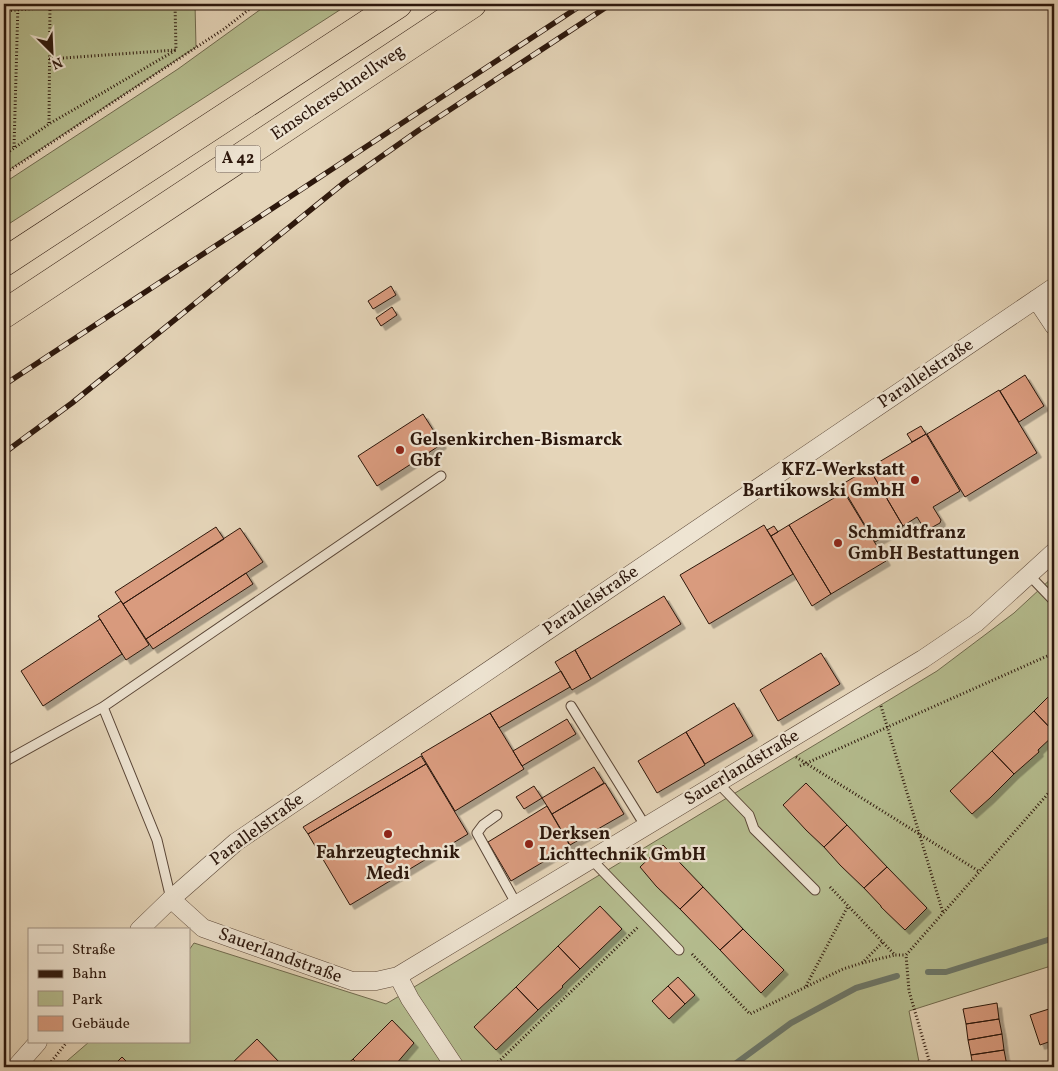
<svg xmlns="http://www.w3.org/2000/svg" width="1058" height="1071" font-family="Vollkorn,serif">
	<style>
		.green { fill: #b5bd8f; stroke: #706a4e }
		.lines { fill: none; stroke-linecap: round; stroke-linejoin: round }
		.stream { stroke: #6c786b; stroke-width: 6 }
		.building { fill: #d99b7e; stroke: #2c170c; filter: url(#shadow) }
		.service-casing { stroke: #5a4637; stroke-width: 11 }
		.minor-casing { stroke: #5a4637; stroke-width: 19 }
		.motorway-casing { stroke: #2c170c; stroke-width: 29 }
		.path { stroke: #2c170c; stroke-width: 3; stroke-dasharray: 1 2.5; stroke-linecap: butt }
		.service { stroke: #eee4d2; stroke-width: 9 }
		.minor { stroke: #eee4d2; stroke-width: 18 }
		.motorway { stroke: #e5d5b9; stroke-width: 28 }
		.rail-casing { stroke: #2c170c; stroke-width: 5.5 }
		.rail { stroke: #eee4d2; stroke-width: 4; stroke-dasharray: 11; stroke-linecap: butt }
		.poi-dot { fill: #8f2418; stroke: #eee4d2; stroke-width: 2 }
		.labels { text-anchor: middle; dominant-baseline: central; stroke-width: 4.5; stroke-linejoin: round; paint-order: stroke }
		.shield { fill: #eee4d2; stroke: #665447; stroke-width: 1 }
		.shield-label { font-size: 16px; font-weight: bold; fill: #2c170c }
		.street-label { font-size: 18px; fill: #2c170c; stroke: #eee4d2 }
		.poi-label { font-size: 18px; font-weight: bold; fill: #2c170c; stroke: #eee4d2; text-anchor: start }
	</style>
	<defs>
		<filter id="shadow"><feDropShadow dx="4.5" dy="4.5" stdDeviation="0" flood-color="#0004"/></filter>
	</defs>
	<rect width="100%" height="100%" fill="#e5d5b9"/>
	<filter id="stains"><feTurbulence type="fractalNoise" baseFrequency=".004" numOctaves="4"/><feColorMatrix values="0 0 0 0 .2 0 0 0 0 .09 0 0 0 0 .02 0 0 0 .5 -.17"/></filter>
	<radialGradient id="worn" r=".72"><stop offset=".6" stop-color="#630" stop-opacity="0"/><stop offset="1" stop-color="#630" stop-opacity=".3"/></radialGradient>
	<!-- green -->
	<path class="green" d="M4 4H195L196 47 4 173Z
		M268 4H349L4 227V183L178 69Z
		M1054 576V965L909 1011 920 1067H60L89 1042H189V950L194 943 386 1004 937 671 1014 613Z"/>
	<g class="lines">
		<!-- stream -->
		<path class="stream" d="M928 972H946L1054 938
			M731 1067 791 1023 856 988 897 976"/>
	</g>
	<!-- building -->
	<path class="building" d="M391 286 396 295 373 309 368 301Z
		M392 307 397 315 381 326 376 318Z
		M1025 375 1044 406 1019 422 1000 391Z
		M999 390 1037 453 965 497 927 434Z
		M423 414 442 444 377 486 358 456Z
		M921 426 926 434 912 442 907 434Z
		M926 434 960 491 933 507 941 520 940 523 927 530H925L917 517 903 526 869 468Z
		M869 468 903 526 875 542 841 485Z
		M844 492 886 561 831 594 789 525Z
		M764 525 793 574 709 624 680 575Z
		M789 525 831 594 812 606 771 536Z
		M774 526 778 532 771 536 767 530Z
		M216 527 224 539 123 604 115 592Z
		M240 528 263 562 146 639 123 604Z
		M246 573 253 584 153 649 146 639Z
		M664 596 681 624 591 679 575 650Z
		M121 601 149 645 126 660 98 616Z
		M100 619 122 654 43 706 21 671Z
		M575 650 591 679 572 690 555 662Z
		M821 653 840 684 778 721 760 690Z
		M561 671 570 687 499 728 490 713Z
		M1054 691V732L1034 711Z
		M734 703 753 736 705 764 686 732Z
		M1034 711 1054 732V735L1038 750 1039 752 1014 774 992 751Z
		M490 713 524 769 455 811 421 754Z
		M567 719 576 734 522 766 513 751Z
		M686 732 705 765 657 793 638 761Z
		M992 751 1014 774 990 798 972 814 950 791Z
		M421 756 426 764 308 834 303 827Z
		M426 764 468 834 350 905 308 834Z
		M594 767 604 783 552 814 542 798Z
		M605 783 624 814 570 845 552 814Z
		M806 783 847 825 824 847 806 830 783 805Z
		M534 786 542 798 524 809 516 797Z
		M547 806 570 846 511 881 488 842Z
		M847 825 887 867 864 888 840 865 824 847Z
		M663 845 703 887 680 909 656 886 640 867Z
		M887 867 927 908 905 930 881 907V906L864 888Z
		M703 887 743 929 720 950 680 909Z
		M600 906 622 929 580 969 558 946Z
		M743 929 784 970 761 993 720 950Z
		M558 946 580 969 562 986 563 987 538 1010 516 987Z
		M678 977 695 995 685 1004 668 986Z
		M668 986 685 1004 669 1019 652 1001Z
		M516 987 538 1010 496 1050 474 1027Z
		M997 1003 999 1019 966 1024 963 1009Z
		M1054 1007V1026L1049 1009Z
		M1049 1009 1054 1026V1040L1040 1045 1030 1015Z
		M999 1019 1002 1034 968 1040 966 1024Z
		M392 1020 414 1043 396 1064 395 1062 390 1067H361L353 1059Z
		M1002 1034 1004 1050 971 1055 968 1040Z
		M257 1039 279 1062 274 1067H228Z
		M1004 1050 1007 1066 973 1067 971 1055Z
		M122 1057 132 1067H112Z
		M353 1059 361 1067H344Z"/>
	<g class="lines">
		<!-- service casing -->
		<g class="service-casing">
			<path id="service" d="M1030 576 1054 601
				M571 706 646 827
				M4 762 103 707
				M718 783 749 815 754 829 815 890
				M497 815 483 825 477 833 517 905
				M591 859 679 950
				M171 899 157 840 103 707 441 476"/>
		</g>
		<!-- minor casing -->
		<g class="minor-casing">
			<path id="minor" d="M1036 299 1054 326
				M171 899 203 928 352 981H376L398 976 923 659 976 623 1054 552
				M139 930 171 899 236 842 1054 287
				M398 976 410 999 455 1067
				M16 1067 38 1042"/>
		</g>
		<!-- motorway casing -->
		<g class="motorway-casing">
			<path id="motorway" d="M4 262 398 4
				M4 314 472 4"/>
		</g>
		<!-- path -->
		<path class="path" d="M4 11 89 4
			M49 59 176 50 175 4
			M49 123 50 4
			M14 147 18 4
			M4 155 49 124 176 50
			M4 174 224 29 256 4
			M881 706 943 913
			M796 757 980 872
			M800 766 1054 653
			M830 887 895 955H906
			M692 954 750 1014 843 969 862 963 883 942
			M862 963 895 955
			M806 986 848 906
			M47 1067 67 1042
			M493 1067 638 927
			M931 1067 909 991 906 955 1054 787"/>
		<!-- service -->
		<use href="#service" class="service"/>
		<!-- minor -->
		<use href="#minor" class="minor"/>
		<!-- motorway -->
		<use href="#motorway" class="motorway"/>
		<!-- rail casing -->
		<g class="rail-casing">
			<path id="rail" d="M4 385 583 4
				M4 453 72 403 345 182 419 130 611 4"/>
		</g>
		<!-- rail -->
		<use href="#rail" class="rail"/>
	</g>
	<!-- markers -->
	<g class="poi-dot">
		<circle cx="400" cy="450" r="5"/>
		<circle cx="915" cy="480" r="5"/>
		<circle cx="838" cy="543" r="5"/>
		<circle cx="388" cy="834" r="5"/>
		<circle cx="529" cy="844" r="5"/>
	</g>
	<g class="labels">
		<!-- shield labels -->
		<rect class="shield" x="215.5" y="145.5" width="45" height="27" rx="4"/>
		<g class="shield-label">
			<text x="238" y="159">A 42</text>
		</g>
		<!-- street labels -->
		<g class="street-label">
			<text transform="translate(338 93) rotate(-34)">Emscherschnellweg</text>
			<text transform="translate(926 374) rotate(-34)">Parallelstraße</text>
			<text transform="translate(591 601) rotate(-34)">Parallelstraße</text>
			<text transform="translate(742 768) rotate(-31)">Sauerlandstraße</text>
			<text transform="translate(257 830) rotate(-36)">Parallelstraße</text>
			<text transform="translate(280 956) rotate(20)">Sauerlandstraße</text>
		</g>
		<!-- poi labels -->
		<g class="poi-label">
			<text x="410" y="440">Gelsenkirchen-Bismarck<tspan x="410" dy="21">Gbf</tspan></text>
			<text x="905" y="470" text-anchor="end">KFZ-Werkstatt<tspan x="905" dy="21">Bartikowski GmbH</tspan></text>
			<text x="848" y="533">Schmidtfranz<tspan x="848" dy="21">GmbH Bestattungen</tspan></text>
			<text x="539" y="834">Derksen<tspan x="539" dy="21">Lichttechnik GmbH</tspan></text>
			<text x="388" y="853" text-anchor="middle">Fahrzeugtechnik<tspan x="388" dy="21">Medi</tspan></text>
		</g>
	</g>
	<!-- margin -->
	<rect width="1058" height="1071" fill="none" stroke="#e5d5b9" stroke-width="20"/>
	<rect x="5" y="5" width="1048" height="1061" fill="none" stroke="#2c170c" stroke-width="2.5"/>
	<rect x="10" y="10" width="1038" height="1051" fill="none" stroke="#2c170c"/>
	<!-- legend -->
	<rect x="28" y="928" width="162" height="115" fill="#eee4d2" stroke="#a09283"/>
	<rect x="38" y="945" width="25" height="8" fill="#eee4d2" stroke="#a09283"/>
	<text x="72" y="954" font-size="15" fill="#2c170c">Straße</text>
	<rect x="38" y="970" width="25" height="8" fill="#2c170c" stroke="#a09283"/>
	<text x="72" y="978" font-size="15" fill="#2c170c">Bahn</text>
	<rect x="38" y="991" width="25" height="15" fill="#b5bd8f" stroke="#a09283"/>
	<text x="72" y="1004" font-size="15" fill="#2c170c">Park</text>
	<rect x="38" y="1016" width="25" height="15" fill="#d99b7e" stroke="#a09283"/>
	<text x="72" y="1028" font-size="15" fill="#2c170c">Gebäude</text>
	<!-- north arrow -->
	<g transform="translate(52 52) rotate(156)" stroke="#eee4d2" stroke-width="4" paint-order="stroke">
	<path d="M0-4L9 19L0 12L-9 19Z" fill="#2c170c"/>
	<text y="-8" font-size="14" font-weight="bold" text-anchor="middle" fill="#2c170c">N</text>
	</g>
	<rect width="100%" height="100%" filter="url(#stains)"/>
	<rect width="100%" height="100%" fill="url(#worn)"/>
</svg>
